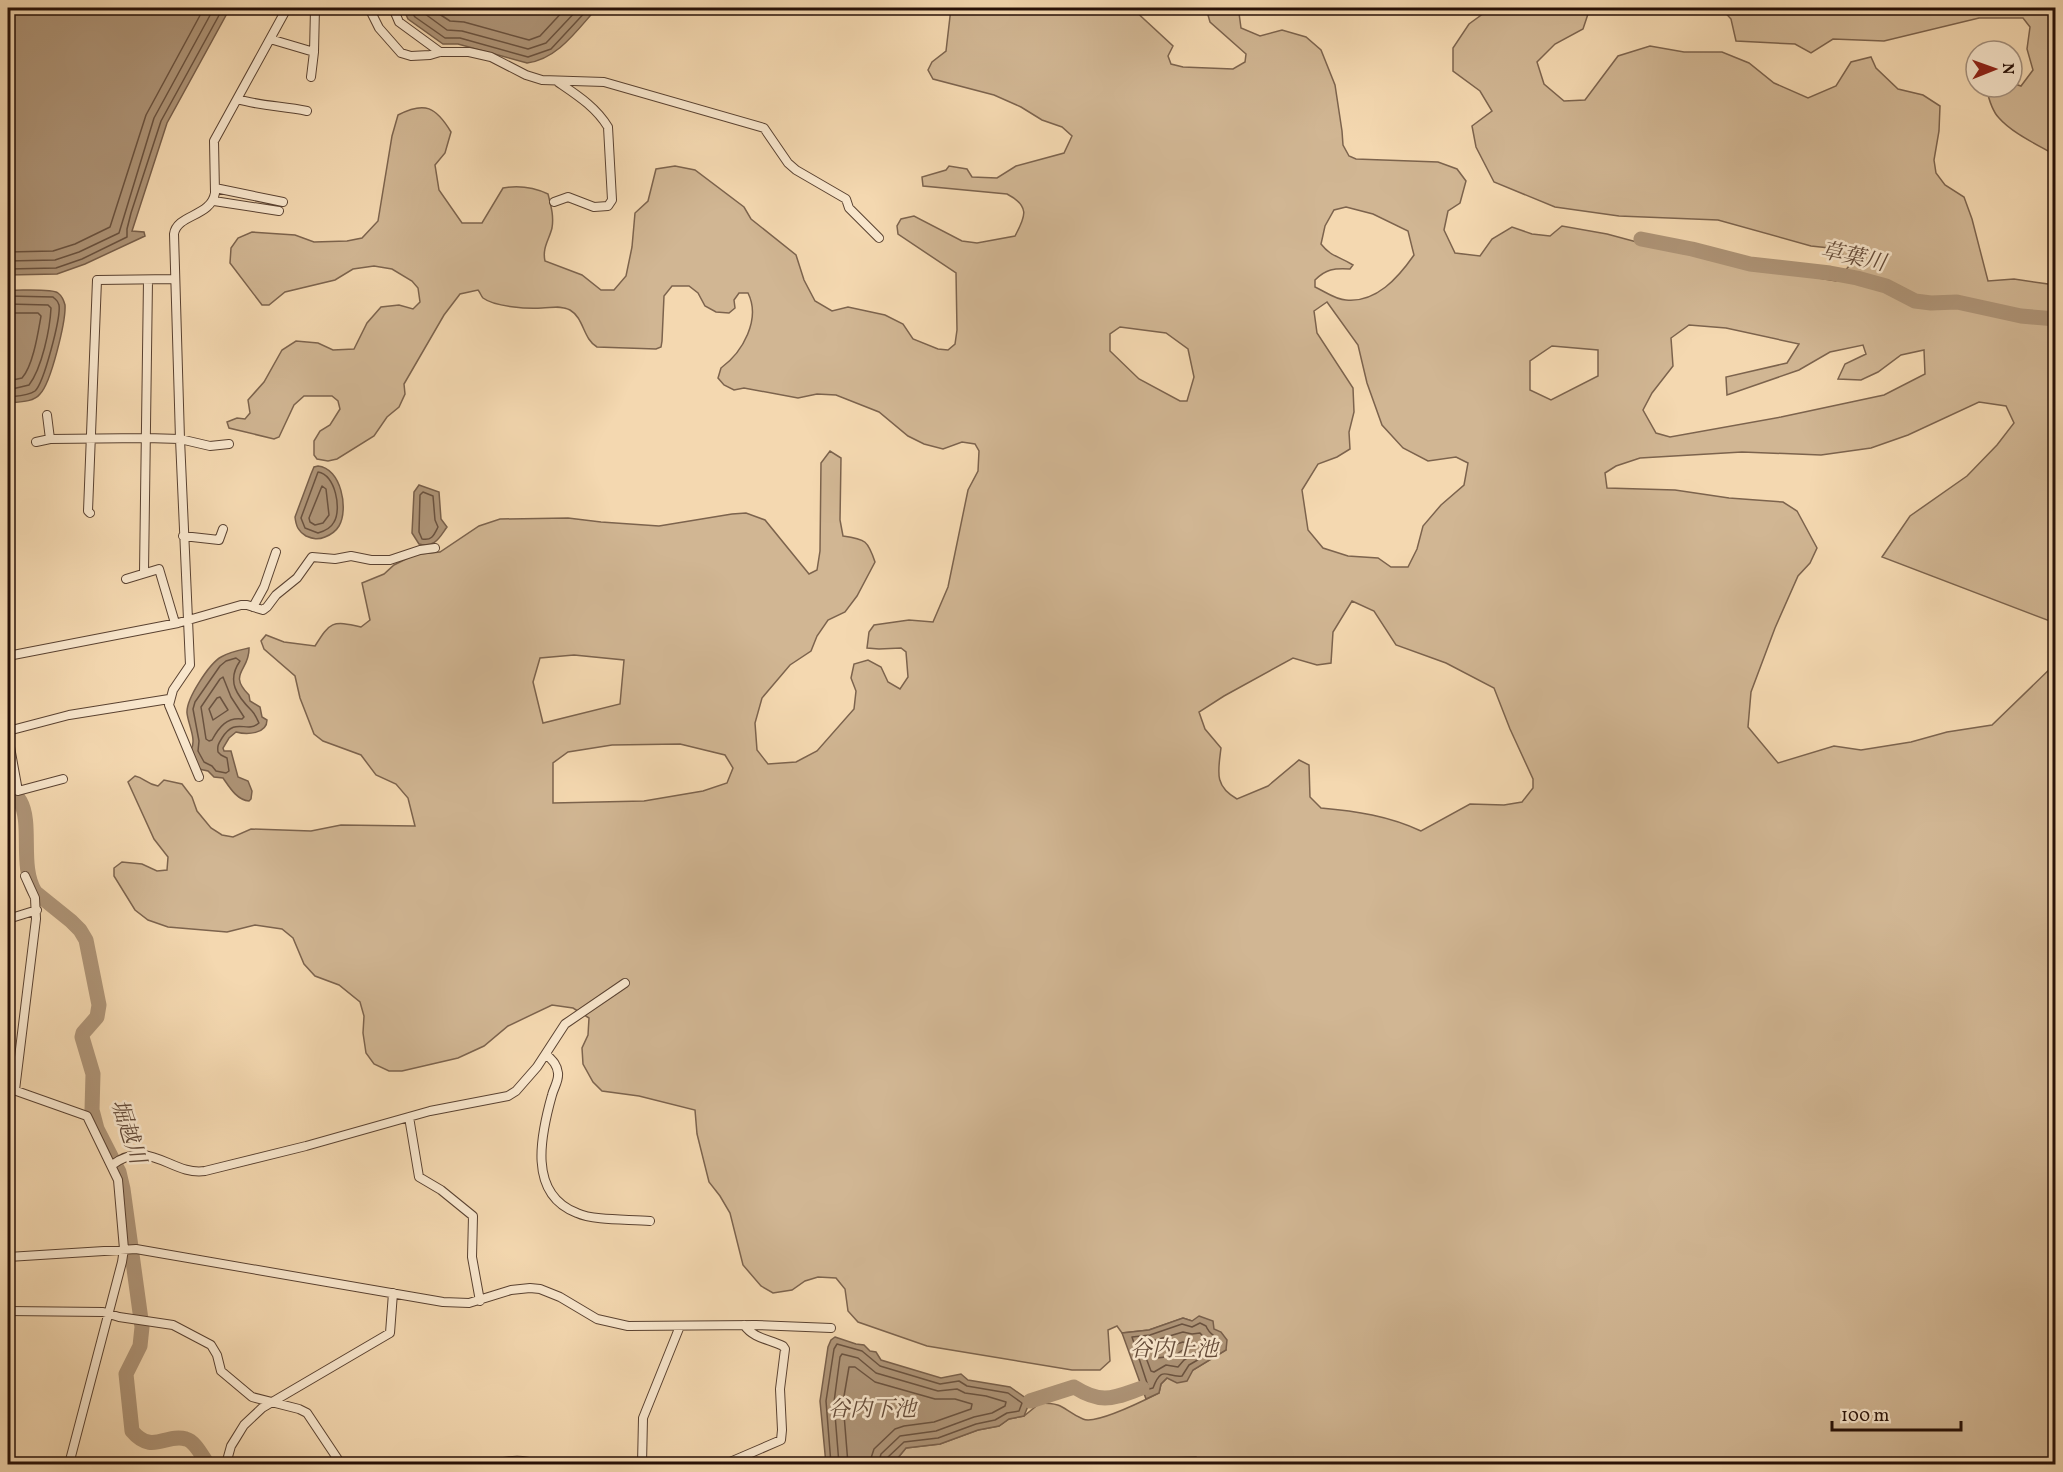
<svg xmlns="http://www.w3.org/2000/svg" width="2063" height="1472" font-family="Vollkorn,'Noto Serif JP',serif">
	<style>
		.green { fill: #d1b693; stroke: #7c634d; stroke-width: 1.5; fill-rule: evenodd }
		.water { fill: #ae9477; stroke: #785f4a; stroke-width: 1.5 }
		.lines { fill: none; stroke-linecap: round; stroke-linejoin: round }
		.shore { stroke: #6a523f; stroke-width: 1.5 }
		.river { stroke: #ae9477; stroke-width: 15 }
		.street-casing { stroke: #5a4231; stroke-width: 10 }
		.street { stroke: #f8e6cc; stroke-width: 8 }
		.labels { text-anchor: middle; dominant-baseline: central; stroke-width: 5; stroke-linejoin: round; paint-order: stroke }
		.water-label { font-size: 22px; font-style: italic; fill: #644b39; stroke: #f8e6cc }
	</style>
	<rect width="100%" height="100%" fill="#f4d8b0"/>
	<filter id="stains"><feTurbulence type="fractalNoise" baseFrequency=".00333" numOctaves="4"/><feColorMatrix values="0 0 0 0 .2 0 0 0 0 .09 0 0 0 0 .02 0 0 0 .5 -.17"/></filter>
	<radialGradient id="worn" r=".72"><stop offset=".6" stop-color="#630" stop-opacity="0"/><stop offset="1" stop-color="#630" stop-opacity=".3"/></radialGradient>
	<!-- green -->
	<path class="green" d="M951 8H1132L1173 46 1168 56 1171 64 1183 67 1233 69 1245 62 1246 54 1210 22 1206 8H1262L1239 13 1241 28 1260 36 1282 30 1306 37 1321 50 1335 85 1342 131 1343 145 1349 156 1356 159 1438 162 1457 169 1466 181 1460 203 1448 211 1444 230 1455 253 1480 256 1492 239 1512 227 1532 234 1550 236 1562 226 1607 234 1659 248 1730 263 1836 281 1850 265 1839 249 1811 246 1718 220 1619 216 1555 207 1494 182 1476 147 1472 126 1492 111 1480 91 1453 71V48L1469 24 1491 8H1590L1583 29 1555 44 1537 62 1544 84 1564 101 1585 100 1618 56 1650 46 1684 52H1722L1749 63 1774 83 1808 98 1836 86 1851 62 1871 57 1876 68 1898 89 1923 95 1940 106 1939 131 1934 160 1936 173 1945 185 1964 197 1972 219 1988 281 2014 279 2055 285V623L1882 557 1910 516 1967 476 1997 445 2014 423 2006 406 1979 402 1908 435 1871 448 1821 455 1742 452 1640 458 1616 466 1605 473 1607 488 1675 490 1729 498 1783 502 1797 511 1817 548 1810 563 1798 576 1775 628 1751 692 1748 727 1778 763 1834 746 1861 750 1911 742 1947 732 1992 725 2055 664V1464H1205L1196 1457 1170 1458 1154 1464H888L897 1459 906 1448 940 1444 978 1430 999 1426 1009 1419 1024 1416 1040 1403C1066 1403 1062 1410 1083 1419 1096 1425 1145 1400 1159 1393L1161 1384 1167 1378 1193 1370 1226 1350 1192 1321 1183 1318 1149 1330 1122 1333 1117 1326 1108 1330 1110 1361 1100 1370H1072L927 1346 858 1322 848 1311 845 1289 836 1278 818 1277 805 1281 792 1290 773 1293 761 1286 743 1265 730 1213 720 1196 709 1182 697 1134 695 1110 639 1096 602 1091 593 1082 583 1064 582 1048 588 1035 589 1018 573 1008 552 1005 508 1026 484 1046 458 1058 402 1071H389L374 1064 366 1053 363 1033 364 1016 360 1002 339 985 315 976 304 964 293 938 282 929 255 925 227 932 168 927 148 920 135 910 114 876V868L122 862 142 864 157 871 167 870 168 857 154 839 128 782 135 776C145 778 146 784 158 786L164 780 182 784 192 797 197 811 211 828 222 835 233 837 251 829 311 831 341 825 415 826 408 798 396 784 376 775 361 755 323 741 314 734 300 698 295 676 264 649 261 641 266 635 284 642 315 646C330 622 332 620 361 627L370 620 362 583 384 574 394 565 410 557 419 554 440 552 479 526 500 519 568 518 601 522 659 526 732 514 746 513 765 520 809 574 817 570 820 551 821 463 830 451 841 458 840 520 843 536C866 539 868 541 875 562L857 596 845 612 828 620 817 636 811 651 790 665 762 698 755 723 757 750 768 764 796 762 817 751 854 709 856 691 851 678 854 664 868 660 881 667 888 682 900 689 908 677 906 652 901 648 879 649 867 648 869 632 874 625 909 620 933 622 948 587 968 490 978 471 979 451 975 444 962 442 943 449 924 444 908 436 879 412 836 395 817 394 798 398 744 388 734 390 724 385 718 378 721 368C743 352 761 319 748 293H739L734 300 735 308 729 313 716 312 705 306 698 293 689 286H672L664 296 662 341 661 347 656 349 597 347C583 339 584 318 570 310 561 305 551 308 542 308 528 309 495 307 483 298 481 296 480 292 478 290L460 294 444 315 404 384 405 394 399 407 387 417 374 436 337 459 328 461 317 459 314 455V441L320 431 330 425 340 409 338 401 332 396H304L294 405 279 437 274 439 229 428 227 422 237 418 245 419 250 413 248 400 264 382 282 350 296 341 318 343 333 350 354 349 367 323 381 307 399 305 413 309 420 302 418 288 412 281 392 269 374 266 353 269 335 280 285 292 269 305H262L230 263 231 248 238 238 252 232 295 235 314 242 347 241 362 238 378 221 392 136 398 115C425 101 436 107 451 132L445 153 435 165 439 190 462 223H482L503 188C520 185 533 187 548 194 551 206 554 216 552 228 549 240 542 248 545 261L582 275 601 290H614L626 276 632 247 635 213 648 201 656 169 675 166 695 170 744 207 751 219 796 255 804 280 815 301 832 311 848 307 885 315 903 324 913 339 938 349 948 350 955 344 957 330 956 273 898 234 897 226 901 219 914 216 962 241 977 243 1015 236C1026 216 1030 206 1007 194L923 186 922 177 946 170 949 166 967 169 972 177 997 178 1016 166 1064 153 1072 136 1062 127 1042 120 1021 107 994 95 933 79 928 70 932 62 946 51ZM1346 207 1373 214 1408 231 1414 255C1398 278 1376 303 1346 300 1336 300 1324 291 1315 287V280C1326 269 1334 268 1350 269L1353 265C1339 256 1331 257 1321 244L1325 226 1334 210ZM1327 302 1358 345 1367 383 1382 425 1403 448 1428 461 1456 457 1468 463 1464 485 1441 505 1423 526 1417 549 1408 567H1391L1378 558 1348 556 1323 548 1308 530 1302 490 1318 464 1337 457 1350 449 1349 432 1354 412 1353 388 1317 333 1314 311ZM1689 325 1726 328 1799 344 1787 363 1726 377 1727 395 1799 370 1830 352 1863 345 1866 354 1845 364 1838 379 1861 380 1878 372 1901 355 1924 350 1925 374 1884 395 1781 417 1670 437 1656 433 1643 410 1652 393 1673 366 1671 338ZM1120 327 1166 333 1188 349 1194 377 1187 401H1180L1139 379 1110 351V334ZM1552 346 1598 350V376L1551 400 1530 390V361ZM1352 601 1374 611 1396 645 1446 663 1494 688 1510 729 1533 779V788L1522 802 1504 805 1470 804 1421 831C1389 816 1356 811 1321 808L1310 797 1309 765 1299 760 1268 786 1237 799C1214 786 1218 772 1221 748L1205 729 1199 712 1224 696 1293 658 1317 665 1331 663 1333 632ZM574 655 624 660 620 704 543 723 533 682 540 658ZM680 744 725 755 733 768 727 783 703 791 644 801 553 803V763L568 752 612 745Z
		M1721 8H2055V155C2038 145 2012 133 1999 118 1992 111 1988 96 1986 87H2012V83L2021 86 2033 70 2027 49 2030 27 2023 18H1979L1884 41 1833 39 1811 53 1795 44 1736 41 1731 19Z"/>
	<!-- water -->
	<path class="water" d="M8 8H230L167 123 132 231 144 232 145 236 85 264 57 274 8 275Z
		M403 8H597C577 30 558 59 527 63L458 44H443L408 19Z
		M8 290C18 291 51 288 58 293 62 296 64 301 65 305 66 321 51 383 40 394 34 402 19 402 9 403H8Z
		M318 466C341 468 349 509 339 526 336 531 330 535 325 537 318 540 313 539 306 536 298 531 296 526 295 517L311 474 314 467Z
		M419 485 439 492 441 519 447 527C439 538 435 548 419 544L412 533 414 492Z
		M249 648C250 671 227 673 249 695L250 701 260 707 262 717 267 720C267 734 247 735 236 732L229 738 223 748 224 751H231L238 777 248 781 252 791 251 799 249 801C237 800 230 788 223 778L214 777 208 771 199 769 191 750C197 740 188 724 187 713 186 699 209 664 221 657 229 652 240 650 249 648Z
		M1199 1316 1213 1321 1214 1329 1221 1332 1227 1340 1226 1350 1193 1370 1187 1381 1177 1383 1167 1378 1161 1384 1159 1393 1146 1399 1122 1333 1149 1330 1183 1318 1192 1321Z
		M835 1337 856 1344 864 1345 870 1351 876 1352 881 1360 941 1378 961 1374 968 1380 1010 1387 1030 1401 1024 1416 1009 1419 999 1426 978 1430 940 1444 906 1448 897 1459 888 1464H826L820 1401 828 1347 831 1340Z"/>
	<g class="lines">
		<!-- shore -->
		<path class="shore" d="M409 8 415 17 445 38H460L528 57 551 49 589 8
			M417 8 447 30 462 31 528 49 546 43 579 8
			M430 8 450 21 464 22 529 40 540 36 566 8
			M8 252 53 251 75 244 110 227 146 115 204 8
			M8 261 55 260 79 252 119 233 154 118 214 8
			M8 269 56 268 82 259 127 237V229L131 213 161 121 223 8
			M8 296 53 297C56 300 58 300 59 305 61 317 44 383 35 391 28 396 16 396 8 397
			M8 304 48 305 51 308C50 329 42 368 29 385L8 390
			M8 313H38L41 316C38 333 33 366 22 378L8 381
			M318 472C335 474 342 509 334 522 331 528 325 531 318 533L305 528 301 518Z
			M322 486 326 489 329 515 323 523 315 525 310 522 309 518Z
			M423 492 433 496 435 520 438 527C434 535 432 541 422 539L419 532 420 495Z
			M236 658 240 661C226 681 237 696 252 711 255 714 257 719 259 723 246 734 236 716 222 738 219 743 217 745 218 752L221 755 227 758 229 771 226 773 216 771 212 766 204 762 198 751 199 741 193 709 195 702 220 666 226 661Z
			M223 677 231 697 244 717 242 719C227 717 219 727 212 740L209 741 206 739 201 707 220 679Z
			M220 697 228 710 213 720 209 709 217 698Z
			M1200 1323 1206 1326C1210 1336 1215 1334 1220 1342V1347L1189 1365 1182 1376C1167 1378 1162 1364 1153 1388L1149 1389 1132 1337 1150 1335 1182 1324 1192 1327Z
			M1183 1332 1192 1334 1200 1333 1208 1342V1345L1184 1360 1178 1367 1166 1365 1154 1372 1151 1371 1142 1347V1344Z
			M1183 1342 1187 1343V1347L1174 1356 1157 1358 1154 1356 1155 1351Z
			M831 1464 826 1401 834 1349 837 1344 862 1351 880 1366 940 1384 959 1381 967 1386 1008 1393 1022 1403 1019 1411 1007 1413 995 1420 976 1424 938 1438 904 1442 887 1458 886 1464
			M839 1464 834 1402 840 1357 842 1354 858 1358 876 1373 938 1391 957 1389 965 1393 986 1396 1006 1402 1005 1406 992 1413 974 1417 936 1431 900 1436 881 1454 878 1464
			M848 1464 843 1402 849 1367H855L875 1382 935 1399H955L972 1404 971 1409 934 1422 904 1426 895 1429 874 1449 869 1464"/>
		<!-- river -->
		<path class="river" d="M1641 239 1692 249 1750 264 1830 273 1857 278 1886 286 1915 301 1931 303 1957 302 2021 316 2056 319
			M8 786C11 791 17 796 20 801 33 824 19 866 35 892L71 921 80 930 86 940 99 1005 97 1017 83 1033 82 1037 93 1074 92 1110 97 1129 119 1172 123 1189 142 1327 140 1346 126 1374 132 1431C152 1455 166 1433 186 1439 195 1441 203 1458 208 1464
			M1030 1401 1074 1387C1103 1405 1113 1398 1142 1388"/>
		<!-- street casing -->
		<g class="street-casing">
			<path id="street" d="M369 8 379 28 401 53 411 56 430 55 440 52H469L491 57 526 75 542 80 604 82 764 128 788 163 796 170 846 199 849 208 879 238
				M393 8 399 22 440 52
				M270 39 314 52
				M311 77 314 52 315 8
				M237 99C260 106 283 106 307 111
				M215 188 283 202
				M214 201 279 211
				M554 202 568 197 594 207 608 206 612 200 608 127C596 107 577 95 558 82
				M47 415 50 439 146 438 180 439 210 446 229 444
				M36 442 50 439
				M90 513 88 511 97 280 175 279
				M183 536 219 540 223 529
				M144 572 148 280
				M126 579 159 569 175 623
				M253 607 264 587 276 552
				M8 656 178 623 241 605H247L263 610 267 607 276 595 297 578 312 557 335 559 351 556 371 560H390L420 550 435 548
				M8 731 69 715 169 699
				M8 736 18 791 63 779
				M199 777 169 705 173 690 190 665 180 439 174 234C177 214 211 217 215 193L214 141 287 8
				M8 919 37 910
				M546 1054C552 1060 557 1064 558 1073 559 1081 554 1087 552 1095 541 1134 527 1194 577 1213 594 1221 630 1219 650 1221
				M8 1088 87 1116 118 1180 124 1249 122 1262 69 1464
				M15 1090 36 919 35 898 25 876
				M409 1117 419 1177 441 1190 473 1216 472 1257 480 1301
				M112 1165C150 1137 171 1176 205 1171L306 1146 430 1111 508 1096 516 1091 537 1067 565 1024 625 983
				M8 1257 136 1249 443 1302 469 1303 511 1290 530 1288 540 1289 560 1297 597 1319 628 1326 756 1325 831 1328
				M8 1311 103 1312 119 1317 173 1325 211 1345 217 1355 221 1371 252 1397 299 1409 307 1413 341 1464
				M226 1464 231 1446 236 1438 244 1425 262 1408 390 1333 393 1293
				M492 1464C505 1461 522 1458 535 1464
				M642 1464 643 1418 680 1326
				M688 1464 730 1462 781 1440 782 1430 780 1389 785 1349 783 1346C769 1339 754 1339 744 1325"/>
		</g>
		<!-- street -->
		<use href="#street" class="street"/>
	</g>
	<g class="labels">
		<!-- water labels -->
		<g class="water-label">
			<text transform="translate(1853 258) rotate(12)">草葉川</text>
			<text transform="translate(127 1132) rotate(72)">堀越川</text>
			<text x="1174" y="1350">谷内上池</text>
			<text x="872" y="1410">谷内下池</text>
		</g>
	</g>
	<!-- margin -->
	<rect width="2063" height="1472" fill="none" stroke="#f4d8b0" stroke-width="30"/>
	<rect x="9" y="9" width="2045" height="1454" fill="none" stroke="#271007" stroke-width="3"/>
	<rect x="15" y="15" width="2033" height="1442" fill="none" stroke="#271007" stroke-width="1.5"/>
	<!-- north arrow -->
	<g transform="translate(1994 69) rotate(89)"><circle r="28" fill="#f8e6cc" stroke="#a4907d" stroke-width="1.5"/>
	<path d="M0-4.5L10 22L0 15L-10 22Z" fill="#8f2418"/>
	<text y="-9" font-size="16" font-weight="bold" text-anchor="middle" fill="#271007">N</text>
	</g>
	<!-- scale -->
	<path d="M1832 1421v9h129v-9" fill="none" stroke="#271007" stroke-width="3"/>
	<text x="1841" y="1421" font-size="18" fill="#271007" stroke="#f8e6cc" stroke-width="4.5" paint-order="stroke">100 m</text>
	<rect width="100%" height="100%" filter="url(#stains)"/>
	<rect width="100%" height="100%" fill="url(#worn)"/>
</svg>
